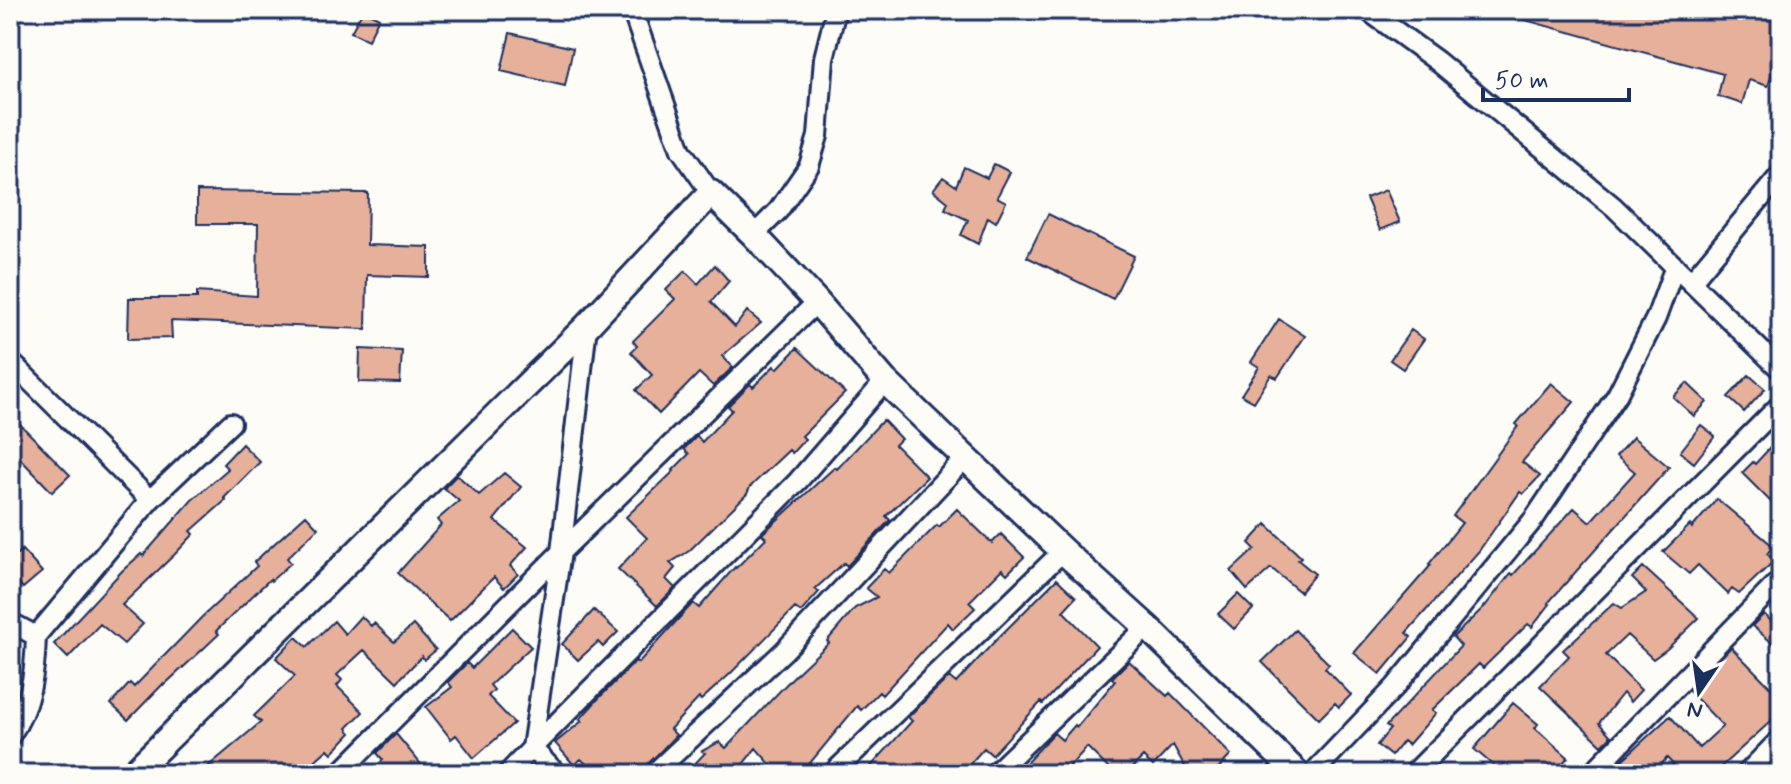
<svg xmlns="http://www.w3.org/2000/svg" width="1791" height="784" font-family="Mynerve,sans-serif">
	<style>
		.building { fill: #e6b09b; stroke: #1b2f5e; stroke-width: 2 }
		.lines { fill: none; stroke-linecap: round; stroke-linejoin: round }
		.street-casing { stroke: #1b2f5e; stroke-width: 24 }
		.secondary-casing { stroke: #1b2f5e; stroke-width: 30 }
		.street { stroke: #fdfcf7; stroke-width: 18 }
		.secondary { stroke: #fdfcf7; stroke-width: 24 }
	</style>
	<rect width="100%" height="100%" fill="#fdfcf7"/>
	<filter id="ink" filterUnits="userSpaceOnUse"><feTurbulence type="fractalNoise" baseFrequency=".0125" numOctaves="2"/><feDisplacementMap in="SourceGraphic" scale="16" xChannelSelector="R" yChannelSelector="G"/><feConvolveMatrix kernelMatrix="1 2 1 2 8 2 1 2 1" color-interpolation-filters="sRGB"/></filter>
	<g filter="url(#ink)">
		<!-- building -->
		<path class="building" d="M363 10 379 18 368 40 351 32Z
			M1507 10H1733L1781 23V47L1768 86 1749 80 1742 104 1718 96 1723 74 1507 15Z
			M510 33 573 48 565 86 501 71Z
			M994 164 1010 172 997 197 1006 202 996 222 988 217 978 244 961 235 968 220 945 209 948 202 933 190 943 177 956 186 964 167 987 178Z
			M1386 190 1400 222 1380 230 1366 198Z
			M197 191 368 193 367 245 429 247V277L367 275 366 329 171 321 172 338 128 339 129 298H197V292L257 296 258 224H197Z
			M1048 214 1134 256 1113 299 1027 257Z
			M715 265 729 281 711 302 735 327 747 311 761 323 722 356 733 367 713 386 699 373 659 414 636 390 652 375 631 352 637 346 633 341 675 299 666 290 685 271 698 284Z
			M1279 319 1305 336 1277 378 1271 375 1254 402 1241 395 1259 367 1251 362Z
			M1411 330 1424 339 1403 369 1390 360Z
			M797 348 845 393 802 436 805 439 792 453 789 450 750 487 747 494 689 551 670 563 675 568 666 579 675 588 657 606 618 569 647 538 626 517 674 471 673 470 689 454 684 449 697 436 702 442 732 410 728 406 750 384 753 387 774 366 777 369Z
			M360 349 402 351 400 383 359 382Z
			M1749 375 1765 389 1744 412 1728 397Z
			M1551 383 1574 402 1522 462 1540 476 1523 494 1520 492 1479 551 1406 633 1411 637 1380 674 1354 653 1431 565 1429 564 1462 523 1453 516 1518 426 1516 424Z
			M1687 383 1707 402 1694 416 1673 397Z
			M10 414 70 475 52 492 10 448Z
			M883 420 901 439 895 445 927 477 886 516 890 520 847 566 844 563 815 589 819 592 801 612 795 608 730 674 701 700 699 698 670 729 676 735 639 774H597L581 759 574 765 555 743 582 721 580 719 599 698 636 661 638 663 693 603 699 608 735 567 736 568 766 538 762 534 835 467 837 469Z
			M1701 425 1715 436 1694 463 1680 452Z
			M1781 436V512L1742 473 1753 462 1755 464Z
			M1633 437 1669 467 1548 603 1550 604 1532 627 1528 624 1483 668 1479 664 1432 710 1436 713 1408 745 1403 741 1391 756 1377 745 1390 729 1386 726 1461 646 1453 637 1486 605 1511 573 1513 575 1574 508 1590 522 1635 472 1616 456Z
			M242 444 260 462 224 498 226 500 191 531 194 534 175 554 122 605 143 624 124 644 100 624 68 658 54 644 122 571 141 554 143 556 192 500 228 469 223 464Z
			M504 473 521 487 494 520 527 547 510 566 518 574 504 588 494 577 450 621 398 573 441 525 437 520 459 501 444 488 457 475 479 495Z
			M1717 499 1773 546 1767 554 1775 560 1739 594 1732 589 1728 594 1698 565 1689 574 1663 552 1690 525 1692 528Z
			M957 509 992 543 1001 534 1024 557 1007 574 1002 569 969 602 975 608 953 629 948 623 882 695 879 692 861 710 857 706 801 774H779L756 748 735 774H685L705 753 702 751 719 742 726 748 794 676 829 643 827 641 855 608 877 597 866 588 884 569 889 573 937 525 939 527Z
			M306 515 318 528 287 558 291 563 271 581 270 579 216 631 219 634 202 650 164 685 163 684 128 720 111 704 130 683 134 687 202 617 257 566 254 562Z
			M1266 524 1301 557 1298 560 1315 574 1300 592 1271 568 1247 590 1231 571 1255 549 1249 543Z
			M22 550 42 572 23 588 10 574V561Z
			M1643 567 1699 618 1667 649 1653 659 1627 635 1606 655 1641 690 1630 702 1623 693 1599 723 1611 736 1602 745 1540 686 1569 656 1563 650 1614 603 1622 608 1646 592 1632 578Z
			M1057 579 1076 597 1063 611 1097 646 1043 704 1041 702 992 755 984 748 961 774H864L912 721 908 717 949 677 956 683 995 641Z
			M1238 594 1253 609 1234 629 1218 614Z
			M1781 608V650L1752 626 1764 614 1772 622Z
			M594 610 618 632 603 647 598 642 578 660 562 644Z
			M361 616 371 626 374 623 394 642 413 625 436 650 424 660 422 656 397 682 364 650 337 675 342 680 337 686 363 712 347 728 351 733 332 753 328 749 300 774H199L261 722 254 716 295 676 276 658 296 637 307 647 334 621 345 634Z
			M512 628 531 647 490 685 494 690 488 696 514 723 474 758 456 735 451 739 426 707 452 687 448 682 467 663 472 668Z
			M1295 630 1329 664 1325 668 1351 695 1339 707 1335 703 1319 719 1262 662Z
			M1731 647 1781 698V712L1713 774H1682L1667 758 1652 774H1631L1619 763 1670 716 1699 748 1723 726 1689 691Z
			M1129 661 1167 696 1170 693 1231 755 1213 774H1189L1173 745 1153 766 1143 757 1126 774H1114L1087 747 1063 774H1016L1054 733 1062 740 1075 725 1077 727 1115 681 1112 678Z
			M1513 703 1538 724 1535 728 1568 757 1562 764 1574 774H1503L1474 749Z
			M396 734 429 774H368L383 760 377 753Z"/>
		<g class="lines">
			<!-- street casing -->
			<g class="street-casing">
				<path id="street" d="M632 10 681 150 711 193
					M1367 10 1437 61 1614 207 1781 370
					M754 235 778 211 809 166 818 136 824 58 836 10
					M1691 282 1781 174
					M587 326 561 552 532 748 798 481 885 381
					M10 361 150 500
					M10 622 36 636C35 672 31 706 10 736
					M36 636 150 500 231 423
					M339 774 561 552 817 302
					M507 774 532 748 557 774
					M653 774 784 651 965 458
					M832 774 1063 551
					M994 774 1147 627
					M1312 774 1395 687 1534 519 1617 395 1656 318 1675 266
					M1413 774 1781 404
					M1591 774 1781 579
					M1746 774 1781 738"/>
			</g>
			<!-- secondary casing -->
			<g class="secondary-casing">
				<path id="secondary" d="M132 774 587 326 711 193 754 235 817 302 885 381 1063 551 1147 627 1298 774"/>
			</g>
			<!-- street -->
			<use href="#street" class="street"/>
			<!-- secondary -->
			<use href="#secondary" class="secondary"/>
		</g>
	</g>
	<!-- margin -->
	<rect width="1791" height="784" fill="none" stroke="#fdfcf7" stroke-width="40"/>
	<rect x="20" y="20" width="1751" height="744" fill="none" stroke="#1b2f5e" stroke-width="3" filter="url(#ink)"/>
	<!-- north arrow -->
	<g transform="translate(1699 692) rotate(193)" stroke="#fdfcf7" stroke-width="6" paint-order="stroke">
	<path d="M0-6L14 30L0 20L-14 30Z" fill="#1b2f5e"/>
	<text y="-12" font-size="22" font-weight="bold" text-anchor="middle" fill="#1b2f5e">N</text>
	</g>
	<!-- scale -->
	<path d="M1483 88v12h146v-12" fill="none" stroke="#1b2f5e" stroke-width="4"/>
	<text x="1495" y="88" font-size="24" fill="#1b2f5e" stroke="#fdfcf7" stroke-width="6" paint-order="stroke">50 m</text>
</svg>
